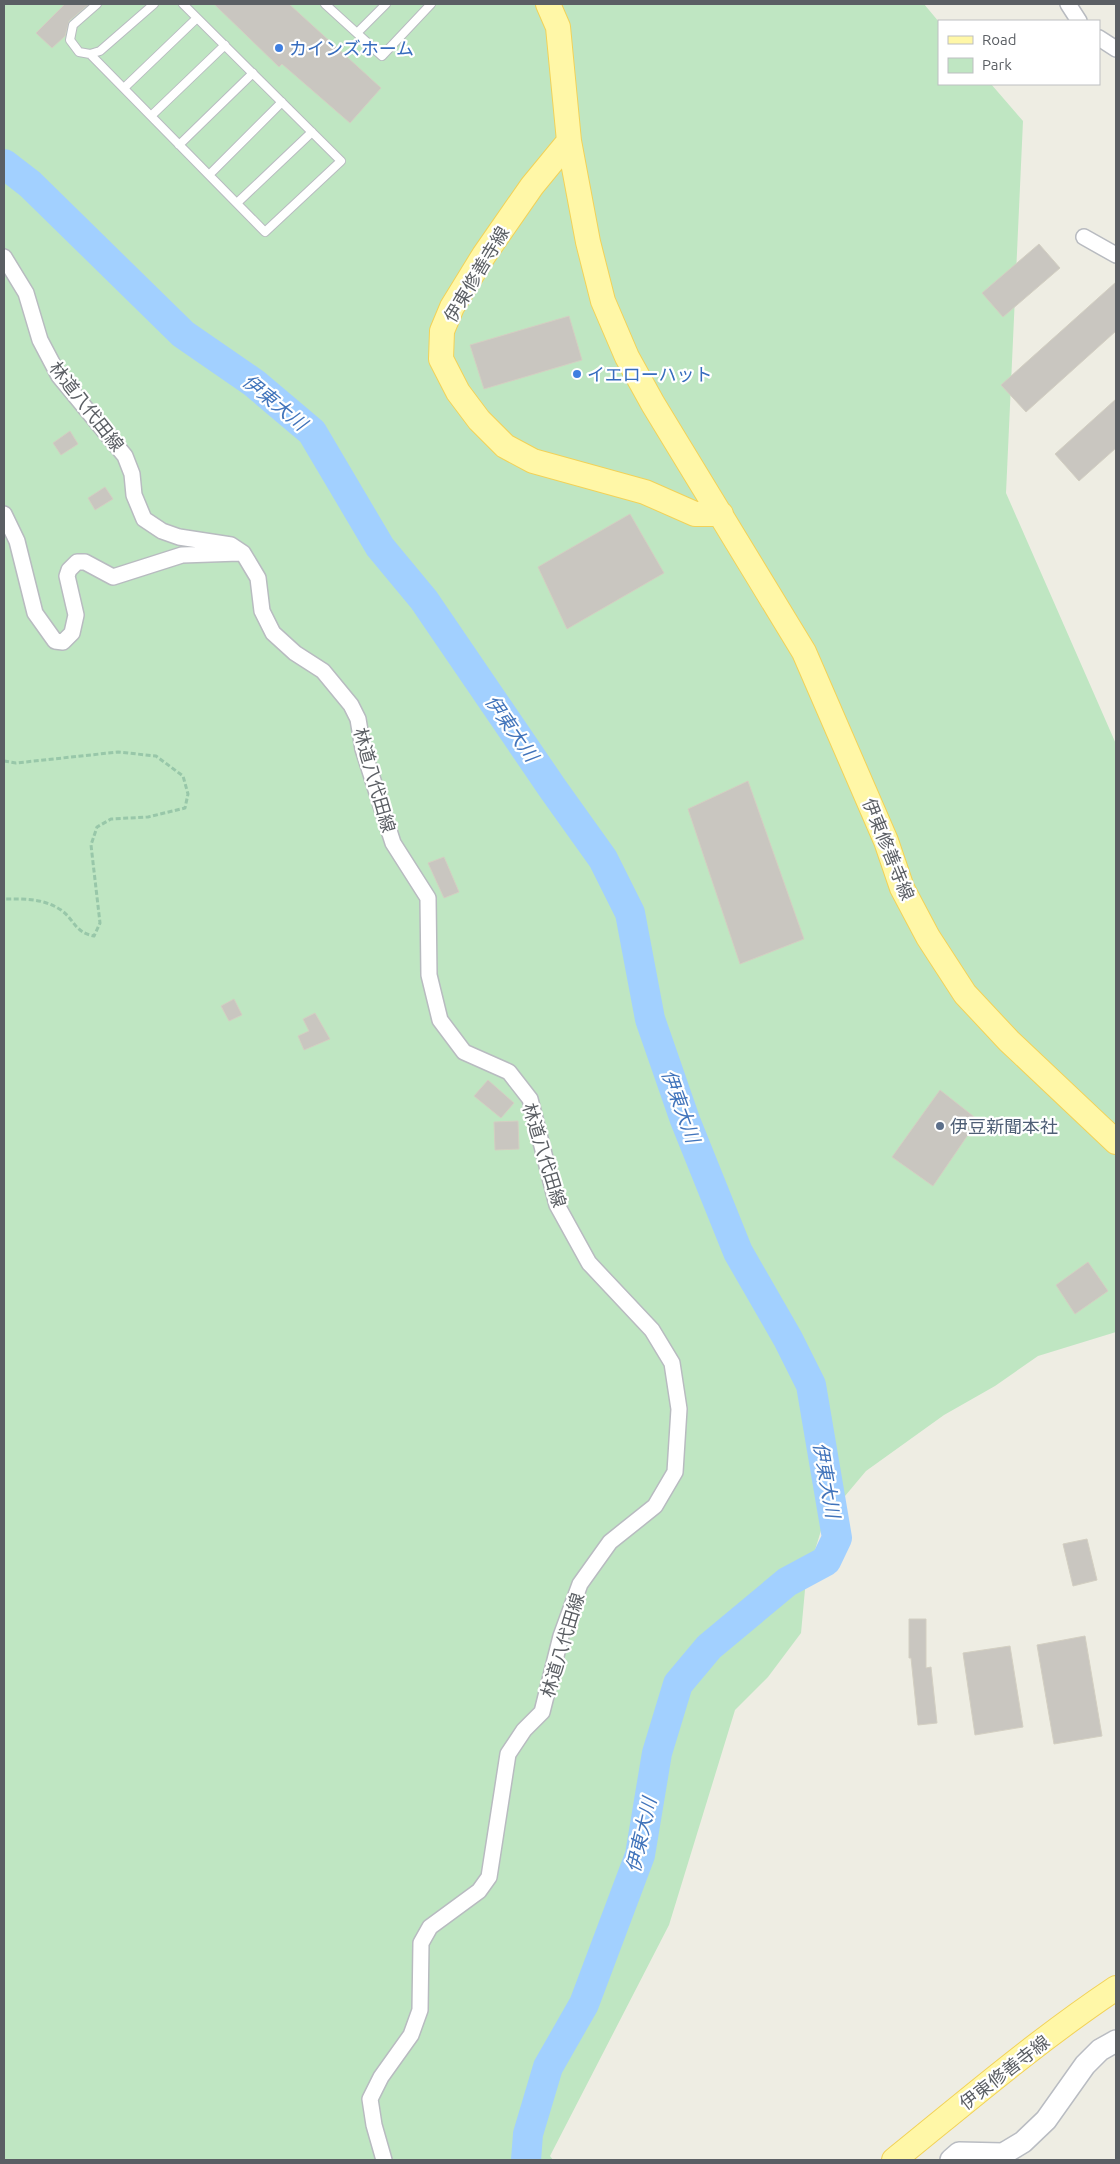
<svg xmlns="http://www.w3.org/2000/svg" width="1120" height="2164" font-family="Ubuntu,'Noto Sans JP',sans-serif">
	<style>
		.green { fill: #bfe6c2 }
		.lines { fill: none; stroke-linecap: round; stroke-linejoin: round }
		.river { stroke: #a2d0ff; stroke-width: 30 }
		.building { fill: #c9c6c0; stroke: #d3cfc2 }
		.lane-casing { stroke: #b8bbc0; stroke-width: 10 }
		.street-casing { stroke: #b8bbc0; stroke-width: 18 }
		.secondary-casing { stroke: #b9bcc2; stroke-width: 24 }
		.primary-casing { stroke: #f2d258; stroke-width: 26 }
		.path { stroke: #98c7a9; stroke-width: 3; stroke-dasharray: 5 2.5; stroke-linecap: butt }
		.lane { stroke: #fff; stroke-width: 8 }
		.street { stroke: #fff; stroke-width: 15 }
		.secondary { stroke: #fff; stroke-width: 21 }
		.primary { stroke: #fff7a7; stroke-width: 24 }
		.shop-dot { fill: #3f7fe0; stroke: #fff; stroke-width: 2 }
		.service-dot { fill: #5c6f8a; stroke: #fff; stroke-width: 2 }
		.labels { text-anchor: middle; dominant-baseline: central; stroke-width: 4.5; stroke-linejoin: round; paint-order: stroke }
		.shop-label { font-size: 18px; fill: #366cbe; stroke: #fff; text-anchor: start }
		.street-label { font-size: 18px; fill: #5b5f64; stroke: #fff }
		.service-label { font-size: 18px; fill: #4e5e75; stroke: #fff; text-anchor: start }
		.water-label { font-size: 19px; font-style: italic; fill: #4174bb; stroke: #fff }
	</style>
	<rect width="100%" height="100%" fill="#eeede3"/>
	<!-- green -->
	<path class="green" d="M4 4H924L939 22V84H991L1023 121 1006 493 1116 744V1332L1038 1356 995 1386 944 1415 866 1471 824 1521 806 1579 801 1633 768 1677 735 1710 669 1925 550 2156 553 2160H4Z"/>
	<g class="lines">
		<!-- river -->
		<path class="river" d="M4 164 30 184 183 334 254 383 312 432 380 547 424 600 553 789 603 859 630 913 650 1019 685 1120 738 1252 788 1339 811 1385 837 1538 826 1561 787 1582 709 1647 678 1684 657 1753 640 1855 584 2004 548 2067 528 2134 526 2160"/>
	</g>
	<!-- building -->
	<path class="building" d="M65 4H89L69 21 65 36 52 48 36 33Z
		M214 4H289L381 88 350 123 282 64 279 67Z
		M1039 244 1060 268 1003 317 982 293Z
		M1116 282V331L1026 412 1001 385Z
		M569 316 582 360 484 389 470 345Z
		M1116 399V448L1079 481 1055 454Z
		M70 431 78 444 61 455 53 443Z
		M105 487 113 499 95 510 88 498Z
		M630 514 664 573 567 629 538 567Z
		M748 781 804 939 740 964 688 809Z
		M444 857 459 892 444 898 428 863Z
		M234 999 242 1015 229 1021 221 1006Z
		M315 1013 330 1039 304 1050 298 1036 309 1031 303 1019Z
		M488 1080 514 1103 501 1118 474 1096Z
		M940 1090 978 1120 933 1186 892 1157Z
		M518 1121 519 1149 495 1150 494 1122Z
		M1088 1262 1108 1291 1075 1314 1056 1285Z
		M1087 1539 1097 1580 1073 1586 1063 1544Z
		M909 1619H926V1668L931 1667 937 1723 918 1725 911 1658H909Z
		M1085 1636 1102 1736 1054 1744 1037 1645Z
		M1010 1646 1023 1727 975 1735 963 1653Z"/>
	<g class="lines">
		<!-- lane casing -->
		<g class="lane-casing">
			<path id="lane" d="M97 4 73 25 70 40 79 52 90 54 265 232 341 161 183 4
				M325 4 382 56 431 4
				M357 33 386 4
				M90 54 100 51 154 4
				M124 88 197 18
				M151 116 225 45
				M179 145 253 73
				M209 175 282 102
				M237 203 312 132"/>
		</g>
		<!-- street casing -->
		<g class="street-casing">
			<path id="street" d="M1068 4 1079 21
				M1099 38 1116 49
				M1084 237 1116 255
				M4 257 26 293 40 340 59 376 125 456 132 474 134 495 144 519 162 531 179 537 231 545 243 553 258 578 262 611 273 633 295 653 323 671 351 705 358 719 363 749 393 843 428 898 429 975 440 1020 464 1052 509 1072 530 1099 557 1205 589 1263 652 1330 672 1363 679 1409 675 1472 655 1506 610 1542 580 1584 561 1636 542 1712 524 1730 508 1754 489 1877 479 1891 430 1927 421 1943 420 2010 411 2035 381 2077 370 2099 374 2125 384 2160
				M4 514 17 541 35 613 55 641 63 642 72 633 76 615 67 576 69 570 77 562H85L113 577 182 555 239 553"/>
		</g>
		<!-- secondary casing -->
		<g class="secondary-casing">
			<path id="secondary" d="M951 2160 959 2153 1003 2154 1023 2142 1046 2120 1085 2065 1100 2050 1116 2041"/>
		</g>
		<!-- primary casing -->
		<g class="primary-casing">
			<path id="primary" d="M548 4 558 27 569 141 588 242 603 301 627 357 653 404 804 652 886 841 902 888 928 937 965 994 1009 1041 1116 1142
				M569 141 532 186 484 255 452 307 442 331 441 359 458 392 479 420 505 446 533 461 645 492 695 514H721
				M894 2160C967 2101 1038 2040 1116 1988"/>
		</g>
		<!-- path -->
		<path class="path" d="M4 761 16 763 118 752 156 756 183 776 188 794 185 808 148 817 111 819 97 827 91 845 100 923 94 936C74 932 75 920 61 910 43 898 24 899 4 899"/>
		<!-- lane -->
		<use href="#lane" class="lane"/>
		<!-- street -->
		<use href="#street" class="street"/>
		<!-- secondary -->
		<use href="#secondary" class="secondary"/>
		<!-- primary -->
		<use href="#primary" class="primary"/>
	</g>
	<!-- markers -->
	<g class="shop-dot">
		<circle cx="279" cy="48" r="5"/>
		<circle cx="577" cy="374" r="5"/>
	</g>
	<circle class="service-dot" cx="940" cy="1126" r="5"/>
	<g class="labels">
		<!-- shop labels -->
		<g class="shop-label">
			<text x="289" y="48">カインズホーム</text>
			<text x="587" y="374">イエローハット</text>
		</g>
		<!-- street labels -->
		<g class="street-label">
			<text transform="translate(476 274) rotate(-59)">伊東修善寺線</text>
			<text transform="translate(87 406) rotate(52)">林道八代田線</text>
			<text transform="translate(375 780) rotate(74)">林道八代田線</text>
			<text transform="translate(889 849) rotate(68)">伊東修善寺線</text>
			<text transform="translate(545 1155) rotate(73)">林道八代田線</text>
			<text transform="translate(562 1645) rotate(-73)">林道八代田線</text>
			<text transform="translate(1004 2072) rotate(-38)">伊東修善寺線</text>
		</g>
		<!-- service labels -->
		<g class="service-label">
			<text x="950" y="1126">伊豆新聞本社</text>
		</g>
		<!-- water labels -->
		<g class="water-label">
			<text transform="translate(275 402) rotate(39)">伊東大川</text>
			<text transform="translate(512 728) rotate(55)">伊東大川</text>
			<text transform="translate(681 1106) rotate(70)">伊東大川</text>
			<text transform="translate(827 1480) rotate(80)">伊東大川</text>
			<text transform="translate(641 1835) rotate(-77)">伊東大川</text>
		</g>
	</g>
	<!-- border -->
	<rect width="1120" height="2164" fill="none" stroke="#5b5f64" stroke-width="10"/>
	<!-- legend -->
	<rect x="938" y="20" width="162" height="65" fill="#ffffff" stroke="#bdbfc1"/>
	<rect x="948" y="36" width="25" height="8" fill="#fff7a7" stroke="#bdbfc1"/>
	<text x="982" y="45" font-size="15" fill="#5b5f64">Road</text>
	<rect x="948" y="58" width="25" height="15" fill="#bfe6c2" stroke="#bdbfc1"/>
	<text x="982" y="70" font-size="15" fill="#5b5f64">Park</text>
</svg>
